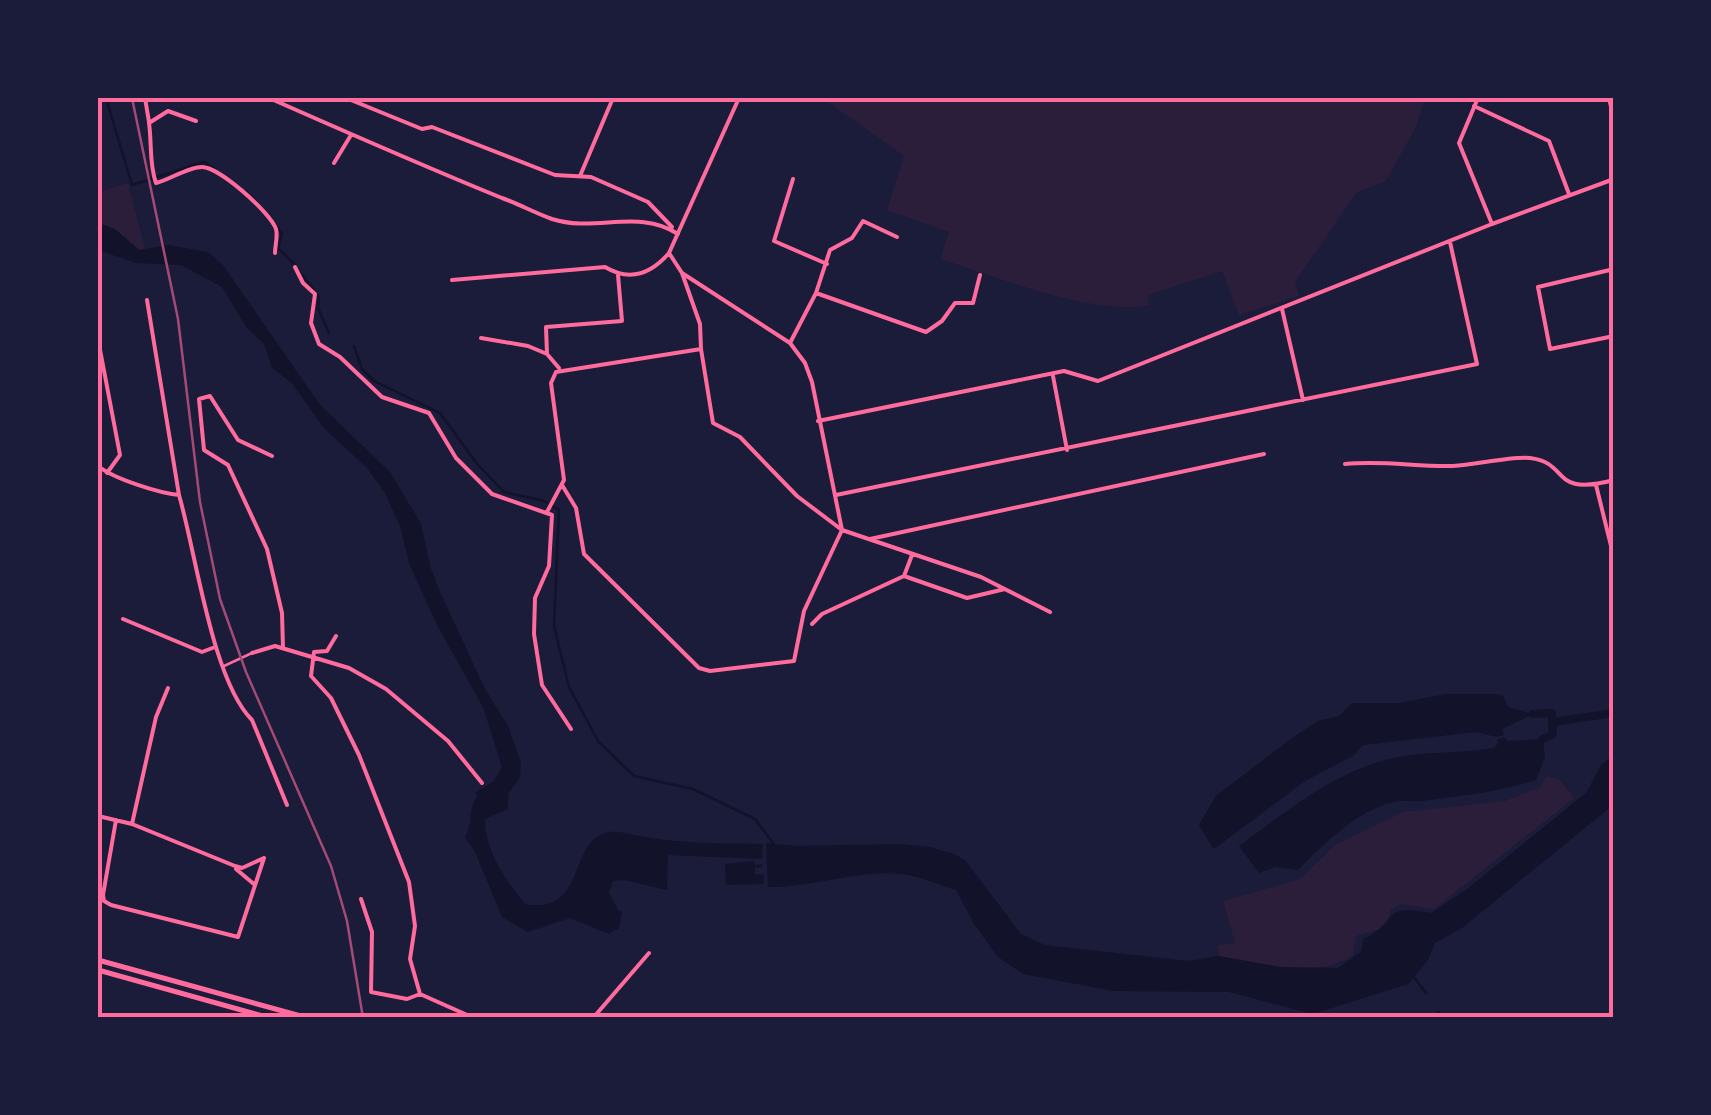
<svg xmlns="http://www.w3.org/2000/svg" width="1711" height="1115" font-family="'PT Sans Narrow',sans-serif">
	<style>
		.green { fill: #2a1e3b }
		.water { fill: #12122b }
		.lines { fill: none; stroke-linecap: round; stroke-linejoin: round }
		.stream { stroke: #12122b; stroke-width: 2.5 }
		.canal { stroke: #12122b; stroke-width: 8 }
		.pedestrian { stroke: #ff6b9d; stroke-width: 2.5 }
		.minor { stroke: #ff6b9d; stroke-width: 4 }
		.secondary { stroke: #ff6b9d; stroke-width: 5 }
		.primary { stroke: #ff6b9d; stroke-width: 6 }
		.rail { stroke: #a44b75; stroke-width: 2.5 }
		.neatline { fill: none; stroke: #ff6b9d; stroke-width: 4 }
	</style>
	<rect width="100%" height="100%" fill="#1b1b3a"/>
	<!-- green -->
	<path class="green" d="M830 98H1425L1416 127 1386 181 1357 192 1295 282 1299 296 1239 315 1222 271 1148 295 1149 305C1094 317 995 276 940 259L949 232 887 210 904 156 828 102Z
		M128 183 145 249 139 250 115 229 98 223V192Z
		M1547 776 1560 780 1574 798 1434 909 1400 904 1391 910 1384 928 1356 936 1353 955C1318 980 1258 965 1219 956L1218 945 1235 943 1223 901 1300 879 1335 845 1403 812 1505 801 1540 787Z"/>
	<!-- water -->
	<path class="water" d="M98 223 115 229 139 250 168 245 208 252 223 265 320 405 390 472 421 524 431 569 440 592 485 689 508 726 521 763 520 777 508 794V809L485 819C485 852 505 879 525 904 585 915 569 847 602 834 614 829 627 834 639 836 680 844 722 843 763 844L762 859 668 855 667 890 624 880 613 881 609 893 618 910 622 911 619 928 609 934 570 918 528 932 502 917 475 852 465 837C474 823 467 810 477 797L476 792 493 782 502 767 483 707 437 625 409 563 400 526 385 493 367 468 323 427 292 383 272 368 264 344 247 328 222 287 181 265 136 263 98 250Z
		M1446 694H1497L1503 696 1508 707 1533 714 1502 729 1504 735 1497 737 1476 732 1363 745 1353 756 1305 781 1214 849 1212 847 1199 825 1216 796 1292 738 1318 721 1339 716 1352 703H1399Z
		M1504 737 1508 741 1543 739 1545 757 1536 780C1499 792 1460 796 1422 801 1414 802 1406 800 1399 801 1360 807 1325 843 1298 870L1275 867 1259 873 1239 846C1286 812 1335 771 1393 758 1426 751 1460 754 1493 748L1498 744 1497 740Z
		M1613 755V805L1462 928 1435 943 1428 960 1408 984 1313 1014 1229 992 1114 991 1023 974 998 957 974 924 956 890C939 885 920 876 902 874 859 869 809 888 768 887L766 843 796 846 899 844 930 847 954 854 965 860 1021 934 1045 945 1188 961 1219 956 1280 967 1338 968 1361 952 1363 939C1402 921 1378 903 1431 913L1467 889 1586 793 1601 765Z
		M754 861 755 865 762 864V867L755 868V874L764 875V884L726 885 725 864Z"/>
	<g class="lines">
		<!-- stream -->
		<path class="stream" d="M106 98 132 185 204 162 215 169
			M246 191 271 218
			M276 225 282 234 278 248 294 264 319 297 318 308 329 333
			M354 346 362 369 374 381 440 413 477 464 504 492 544 501 559 510 554 626 569 687 598 741 634 776 693 789 755 819 773 843
			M1412 975 1426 993
			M1438 1012 1442 1018"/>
		<!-- canal -->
		<path class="canal" d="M1533 714 1552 713V722L1614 713
			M1543 739 1553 734 1552 722"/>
		<!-- pedestrian -->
		<path class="pedestrian" d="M224 666 252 653"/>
		<!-- minor -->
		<path class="minor" d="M145 98 149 122
			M269 98C346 132 423 166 502 198 519 204 535 213 552 219 595 233 639 208 678 234
			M346 98 422 129 432 127 555 175 591 177 648 202 672 227
			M1478 98 1459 143 1492 224
			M1474 106 1549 141 1569 194
			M196 121 168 111 149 123C152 144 149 164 156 183 169 180 188 167 202 167 219 167 270 212 276 229 278 236 275 246 275 253
			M334 163 351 135
			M580 176 613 98
			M793 179 774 241 827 264
			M295 267 303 283 315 294 311 323 319 344 340 357 382 397 429 413 456 458 492 494 552 515 549 566 535 598 534 634 542 685 571 729
			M1614 269 1538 287 1550 349 1614 336
			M682 273 700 324 701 349 713 423 740 437 797 496 842 530 981 577 1050 612
			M452 280 605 267C630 282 651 274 669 253L739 98
			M816 293 926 332 942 321 955 303H973L980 275
			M1282 309 1303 400
			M481 338 528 346 547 354
			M98 339 120 455 107 473
			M790 343 816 293 830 250 852 238 863 221 897 237
			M559 368 547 354 546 327 622 321 618 275
			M1053 376 1067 450
			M818 421 1064 371 1098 381 1492 224 1614 179
			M272 456 238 440 210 396 199 399 204 450 228 465 267 549 282 613 283 648
			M1345 464C1382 460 1417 467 1453 466 1475 465 1511 456 1530 458 1571 463 1549 497 1614 480
			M98 466C114 479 159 493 179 495L147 300
			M562 485 576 508 584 554 699 668 710 671 794 661 804 611 842 530 812 382 805 363 790 343 682 273 669 253
			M1596 485 1614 558
			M179 495C196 553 212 680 252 720L287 805
			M836 495 1477 364 1450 242
			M547 512 564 480 551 383 556 372 701 349
			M870 539 1264 454
			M904 576 967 598 1005 589
			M123 619 202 652 215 647
			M812 624 822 614 904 576 912 555
			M336 636 327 651 314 652 311 676 331 698 359 755 409 882 415 926 410 959 420 994
			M252 653 275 646 349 668 386 689 448 741 482 783
			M98 816 132 824 235 866 242 868 264 858
			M116 820 103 895 104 901 111 905 238 937 264 858
			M132 824 156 717 168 688
			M236 869 255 885
			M361 899 372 932 371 992 407 999 420 994 474 1018
			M593 1018 649 953"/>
		<!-- secondary -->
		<path class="secondary" d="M98 960 308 1018
			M98 970 270 1018"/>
		<!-- primary -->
		<path class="primary" d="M1610 98 1614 115"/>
		<!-- rail -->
		<path class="rail" d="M132 98 178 319 200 502 220 599 246 672 331 866 347 921 363 1018"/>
	</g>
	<!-- border -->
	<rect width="1711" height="1115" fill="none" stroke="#1b1b3a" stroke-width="200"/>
	<rect x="100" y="100" width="1511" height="915" class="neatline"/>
</svg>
